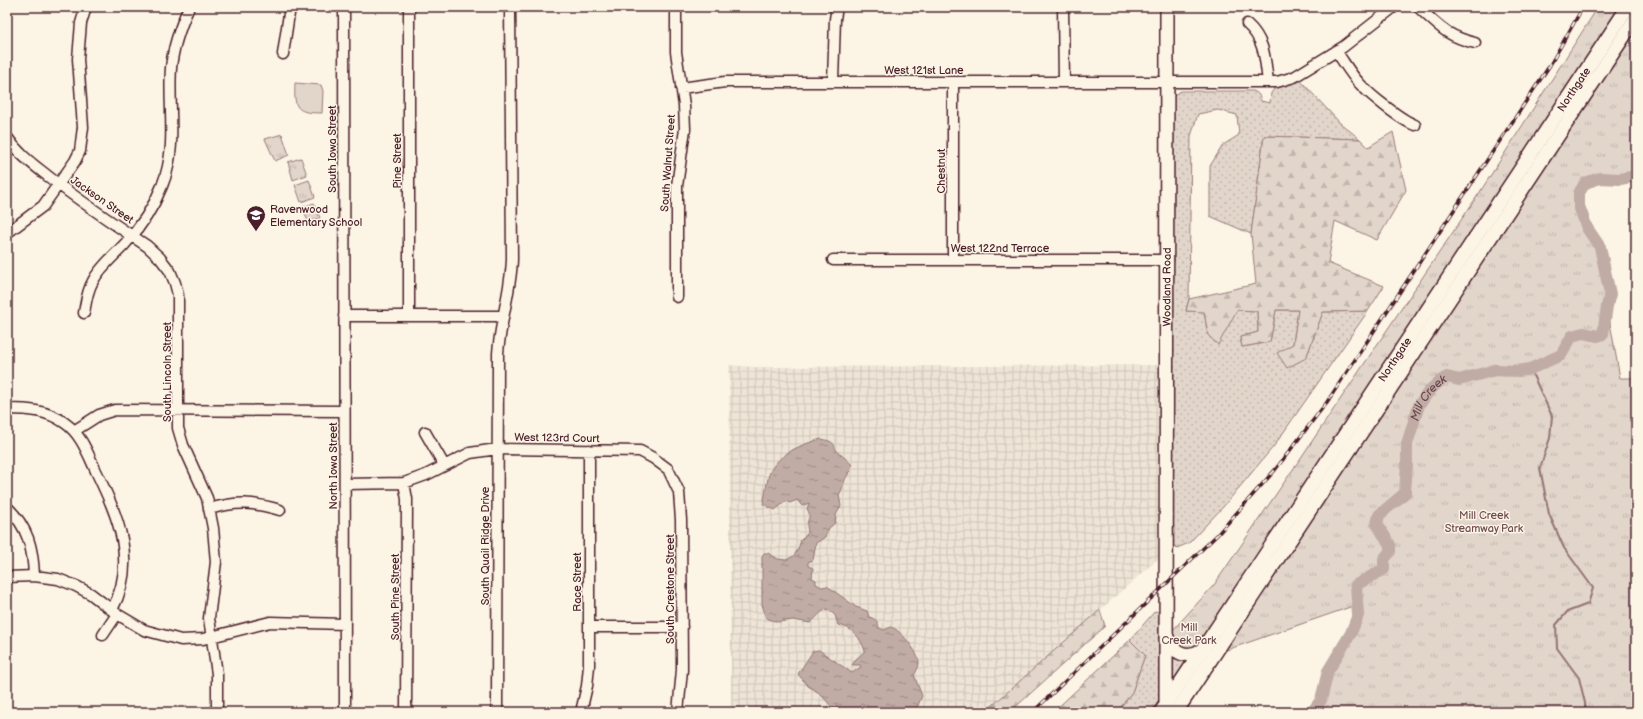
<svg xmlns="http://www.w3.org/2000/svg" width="1643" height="719" font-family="'Balsamiq Sans',sans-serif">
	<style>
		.industrial { fill: url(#industrial-grid) }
		.grass { fill: url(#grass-dots); stroke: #967a7a }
		.forest { fill: url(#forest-firs); stroke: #967a7a }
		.park { fill: url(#park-tufts); stroke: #967a7a }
		.pitch { fill: #e2d5ca; stroke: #967a7a }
		.water { fill: url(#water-ripples); stroke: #917474 }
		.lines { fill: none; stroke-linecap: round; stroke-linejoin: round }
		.stream { stroke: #917474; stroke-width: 2 }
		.river { stroke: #c0aca5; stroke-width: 12 }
		.minor-casing { stroke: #4a1f2b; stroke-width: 13 }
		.major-casing { stroke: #4a1f2b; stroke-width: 16 }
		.minor { stroke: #fcf5e5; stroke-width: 10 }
		.major { stroke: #fcf5e5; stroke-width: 13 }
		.rail-casing { stroke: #4a1f2b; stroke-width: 3.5 }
		.rail { stroke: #fcf5e5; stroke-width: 2; stroke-dasharray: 6; stroke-linecap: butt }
		.labels { text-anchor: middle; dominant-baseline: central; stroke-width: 3; stroke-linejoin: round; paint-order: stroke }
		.street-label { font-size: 11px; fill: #4a1f2b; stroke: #fcf5e5 }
		.poi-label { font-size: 11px; fill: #4a1f2b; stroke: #fcf5e5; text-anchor: start }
		.park-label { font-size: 11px; fill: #704c53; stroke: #fcf5e5 }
		.water-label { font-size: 12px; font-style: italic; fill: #6d4950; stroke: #fcf5e5 }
	</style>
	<defs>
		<pattern id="industrial-grid" width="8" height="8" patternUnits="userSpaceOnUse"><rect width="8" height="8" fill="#eee5d7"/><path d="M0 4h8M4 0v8" fill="none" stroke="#cec4b9"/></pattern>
		<pattern id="grass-dots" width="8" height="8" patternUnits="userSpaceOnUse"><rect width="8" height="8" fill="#e2d5ca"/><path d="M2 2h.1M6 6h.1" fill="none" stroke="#c3b6ae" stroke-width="1.8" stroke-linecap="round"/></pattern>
		<pattern id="forest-firs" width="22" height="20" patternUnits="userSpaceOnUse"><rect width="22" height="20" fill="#e2d5ca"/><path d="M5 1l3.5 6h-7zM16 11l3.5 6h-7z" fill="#c3b6ae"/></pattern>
		<pattern id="park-tufts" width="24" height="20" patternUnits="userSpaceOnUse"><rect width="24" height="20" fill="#e2d5ca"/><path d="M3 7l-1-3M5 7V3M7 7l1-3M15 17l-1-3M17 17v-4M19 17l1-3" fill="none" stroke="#c3b6ae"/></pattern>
		<pattern id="water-ripples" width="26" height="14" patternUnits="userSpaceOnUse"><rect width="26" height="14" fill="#c0aca5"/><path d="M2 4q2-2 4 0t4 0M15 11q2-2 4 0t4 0" fill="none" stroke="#9e8b87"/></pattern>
	</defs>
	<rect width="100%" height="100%" fill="#fcf5e5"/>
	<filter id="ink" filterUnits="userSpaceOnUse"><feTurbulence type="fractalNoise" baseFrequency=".025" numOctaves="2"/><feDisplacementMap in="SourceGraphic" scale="8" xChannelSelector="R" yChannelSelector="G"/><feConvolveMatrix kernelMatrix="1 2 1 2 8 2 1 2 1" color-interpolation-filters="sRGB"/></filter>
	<g filter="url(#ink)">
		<!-- industrial -->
		<path class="industrial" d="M729 365 756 367 1159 365V558L985 712H731Z"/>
		<!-- grass -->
		<path class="grass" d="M1301 81 1340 123 1360 139 1264 136 1251 234 1210 216V166L1223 145 1239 135 1237 115 1218 110 1198 114 1191 136 1189 299 1186 311H1204L1208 335 1237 310 1257 311 1258 332 1240 337 1242 347 1270 342 1276 310H1298L1293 344 1306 358 1323 312 1368 311 1274 446 1223 507 1189 543 1177 548 1172 543 1173 100 1174 95 1181 91H1253C1259 93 1260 96 1261 101L1270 103 1271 93 1275 88Z
			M1155 611 1159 612V698L1153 712H1117L1132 692 1145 655 1130 640Z
			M1173 654 1188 660 1174 681 1172 679 1171 656Z"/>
		<!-- forest -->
		<path class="forest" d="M1393 132 1406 190 1377 240 1335 221 1328 263 1384 286 1368 311 1323 312 1306 358 1287 368 1277 353 1293 344 1298 310H1276L1270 342 1242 347 1240 337 1258 332 1257 311 1237 310 1218 345 1208 335 1204 312 1186 311 1189 299 1256 284 1251 234 1264 136 1360 139 1368 147Z
			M1100 610 1105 626 1010 712H985Z
			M1130 640 1145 655 1132 692 1117 712H1053Z"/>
		<!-- park -->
		<path class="park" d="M1598 7H1621L1199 643 1189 649 1181 648 1172 637V631L1214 585 1296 465 1480 192Z
			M1636 19V176L1620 179 1600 178 1585 183 1579 193V206L1587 228 1600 247 1610 294 1607 306 1620 378H1636V712H1312L1321 700 1328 671 1351 633 1358 615 1356 605 1215 654Z
			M282 134 289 155 275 161 265 139Z
			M301 158 307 175 293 180 288 162Z
			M309 180 315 197 301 202 295 185Z
			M314 203 320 218 308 222 303 207Z"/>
		<!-- pitch -->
		<path class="pitch" d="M295 83 321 85 323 91 322 113C295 113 294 108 295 83Z"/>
		<!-- water -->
		<path class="water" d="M821 439C839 442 831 446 840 454 845 458 848 460 852 465 851 472 845 477 844 483 842 488 842 490 839 495L841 506 836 515 835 523 829 528 825 537 816 543 813 560 808 562V566L813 568 812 578 816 580V584L822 587 827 586 856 607 867 611 869 617C876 619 878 621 879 628L884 630 891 627C901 630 919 653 919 663 919 667 916 672 914 675L922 696 915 712H837L818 692 808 686 798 674 813 651 819 650 852 673 861 667 860 665H852L856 659 865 651C861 638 852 627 838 625L835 615 827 609C819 612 817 618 810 623L793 620 778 622 766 618 762 604V556L764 553H768L778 559 786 560 794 556 798 549 801 540 808 533C808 531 807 528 807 526 807 519 812 516 807 509L809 503 802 506 797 500 790 503 786 501 775 510 763 504C766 494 766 480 771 470 781 452 803 444 821 439Z"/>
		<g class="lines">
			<!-- stream -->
			<path class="stream" d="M1530 369 1552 416 1550 438 1540 468 1549 514 1564 548 1593 588 1588 604 1567 612 1556 625 1557 648 1579 678 1585 703V712"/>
			<!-- river -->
			<path class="river" id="s1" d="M1312 712 1321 700 1328 671 1351 633 1358 615 1356 585 1384 569V559L1390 552V545L1377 524 1379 515 1405 493 1407 464V444L1419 405 1429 391 1440 381 1447 377 1459 380 1495 370 1519 371 1530 369 1561 355 1572 336 1583 333 1598 336 1603 334 1607 306 1610 294 1600 247 1587 228 1579 206V193L1585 183 1600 178 1620 179 1636 176"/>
			<!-- minor casing -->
			<g class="minor-casing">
				<path id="minor" d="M344 7 345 712
					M409 7V315
					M676 7V52L684 105 685 129 677 186V297
					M1063 7 1064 82
					M1418 7C1439 26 1446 36 1475 43
					M1247 24C1265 40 1265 59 1268 82
					M1336 51C1344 62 1351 75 1360 84 1370 95 1401 120 1415 125
					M283 54 290 7
					M833 81 835 19 837 7
					M681 88 725 82H1277L1294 77 1343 47 1394 7
					M7 137C18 154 34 165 49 177 81 202 114 224 147 246L160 258 170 271 175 283 178 295V428L183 445 207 498 213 528 216 562 209 618 217 674V712
					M7 233 43 206 75 161 80 151 83 127 78 59 81 23 86 7
					M833 260H1168
					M953 260V82
					M84 313C86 302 87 291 93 281 100 267 114 256 125 244 140 228 154 206 162 186 178 147 168 108 171 68 173 46 180 27 189 7
					M344 316H502
					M7 409C28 409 47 410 65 423 81 434 88 454 96 471 118 517 138 561 112 610
					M74 431 99 415 115 410 344 411
					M425 432 444 465
					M404 483 407 499 406 712
					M345 484 404 483 426 475 470 453 497 449 640 451 653 458 668 469 679 492 681 520 682 670 678 712
					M7 507C28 527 33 548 34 576
					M209 509C237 501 253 502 280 510
					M7 577 34 576 58 579 76 586 91 594 117 614 144 630 181 640 203 639 270 622 345 624
					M589 627H682
					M103 635 117 614
					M497 712 498 354C500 321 511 291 512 259L510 7
					M581 712 587 686 589 666V450"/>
			</g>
			<!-- major casing -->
			<g class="major-casing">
				<g id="major">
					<path d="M1167 637C1172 654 1188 659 1202 650"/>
					<path id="s2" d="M1166 705 1167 7"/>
					<path id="s3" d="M1161 712 1628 7"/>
					<path d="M1176 712 1636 18"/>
				</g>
			</g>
			<!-- minor -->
			<use href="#minor" class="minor"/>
			<!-- major -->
			<use href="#major" class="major"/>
			<!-- rail casing -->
			<g class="rail-casing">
				<path id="rail" d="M1033 712 1217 535 1275 470 1327 402 1550 65 1583 7"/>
			</g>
			<!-- rail -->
			<use href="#rail" class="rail"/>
		</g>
	</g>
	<!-- icons -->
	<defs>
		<g id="school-pin" transform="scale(1)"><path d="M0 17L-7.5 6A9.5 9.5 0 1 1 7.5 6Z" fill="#4a1f2b" stroke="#fcf5e5"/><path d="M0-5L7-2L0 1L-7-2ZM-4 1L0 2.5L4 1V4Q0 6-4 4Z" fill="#fff"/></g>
	</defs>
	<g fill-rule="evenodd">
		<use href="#school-pin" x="256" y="215"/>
	</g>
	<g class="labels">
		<!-- street labels -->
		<g class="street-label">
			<text x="924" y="70">West 121st Lane</text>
			<text stroke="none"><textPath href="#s3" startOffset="747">Northgate</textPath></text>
			<text transform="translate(332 149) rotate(-90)">South Iowa Street</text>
			<text transform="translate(397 161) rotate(-90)">Pine Street</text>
			<text transform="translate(668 163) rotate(-86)">South Walnut Street</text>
			<text transform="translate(941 171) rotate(-90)">Chestnut</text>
			<text transform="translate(102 200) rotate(35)">Jackson Street</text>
			<text x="1000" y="248">West 122nd Terrace</text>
			<text stroke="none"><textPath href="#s2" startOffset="418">Woodland Road</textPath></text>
			<text stroke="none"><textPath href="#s3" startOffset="423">Northgate</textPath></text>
			<text transform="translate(167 372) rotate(-90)">South Lincoln Street</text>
			<text transform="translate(557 438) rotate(1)">West 123rd Court</text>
			<text transform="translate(333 466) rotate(-90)">North Iowa Street</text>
			<text transform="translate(485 546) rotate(-90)">South Quail Ridge Drive</text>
			<text transform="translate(577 582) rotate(-90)">Race Street</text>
			<text transform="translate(670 589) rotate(-90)">South Crestone Street</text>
			<text transform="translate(395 597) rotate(-90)">South Pine Street</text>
		</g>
		<!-- poi labels -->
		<g class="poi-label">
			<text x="270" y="209">Ravenwood<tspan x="270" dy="13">Elementary School</tspan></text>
		</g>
		<!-- park labels -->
		<g class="park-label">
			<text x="1484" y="515">Mill Creek<tspan x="1484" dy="13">Streamway Park</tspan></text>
			<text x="1189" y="627">Mill<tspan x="1189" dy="13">Creek Park</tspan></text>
		</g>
		<!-- water labels -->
		<g class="water-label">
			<text stroke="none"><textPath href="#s1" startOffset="366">Mill Creek</textPath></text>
		</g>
	</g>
	<!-- margin -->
	<rect width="1643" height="719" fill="none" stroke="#fcf5e5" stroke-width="24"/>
	<rect x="12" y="12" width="1619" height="695" fill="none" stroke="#4a1f2b" stroke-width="1.5" filter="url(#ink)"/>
</svg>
